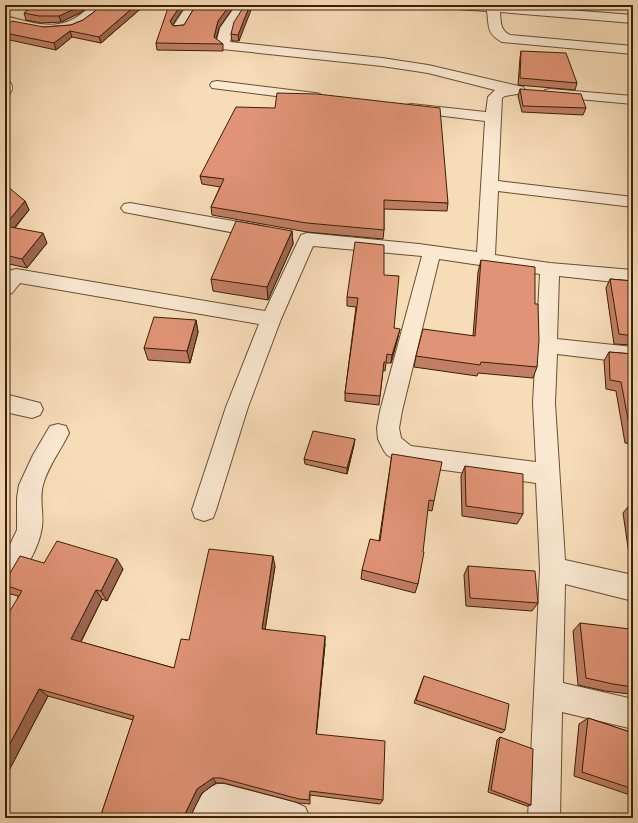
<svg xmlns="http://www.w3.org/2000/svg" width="638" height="823" font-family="'Sorts Mill Goudy',serif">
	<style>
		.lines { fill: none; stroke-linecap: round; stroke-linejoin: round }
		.minor-casing { stroke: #684f32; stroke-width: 2 }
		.minor { fill: #fae8d1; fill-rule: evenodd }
		.wall { fill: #c17e65; stroke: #392006 }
		.shaded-wall { fill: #9d6753; stroke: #392006 }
		.building { fill: #e09376; stroke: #392006 }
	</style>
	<rect width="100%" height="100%" fill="#f7dcb8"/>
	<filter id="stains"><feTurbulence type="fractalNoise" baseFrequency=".005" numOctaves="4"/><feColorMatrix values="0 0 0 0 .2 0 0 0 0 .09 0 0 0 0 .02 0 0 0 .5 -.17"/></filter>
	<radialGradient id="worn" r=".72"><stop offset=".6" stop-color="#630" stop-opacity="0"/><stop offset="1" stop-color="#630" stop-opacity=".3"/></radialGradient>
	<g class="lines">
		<!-- minor casing -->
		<g class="minor-casing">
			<path id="minor" d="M92 5H105C80 42 42 33 5 24V16C42 25 62 34 92 5Z
				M187 5H199L184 31H174L172 28Z
				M236 5H248L233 28 230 42 382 58 428 65 523 87 525 90 523 93 505 96 502 98 498 181 633 197V207L498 191 495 255 550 263 633 270V284L559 276 557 339 633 347V363L557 354 555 403 565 560 633 575V601L565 584 563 683 633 699V729L562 712 560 818H528L540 569 536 483 409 465 394 459 387 455 384 451 378 439 377 428 380 411 422 256 313 246 281 319 248 407 216 510 213 518 204 521 195 518 192 510 226 407 259 324 20 283 12 293 5 295V276L9 271 16 269 265 311 301 235 307 233 419 244 477 252 485 121 411 112 406 111 404 108 406 105 411 104 486 112 488 97 495 90 428 73 382 66 222 49 216 44 220 28ZM439 259 540 274 533 403 536 462 411 446 401 438 399 428 402 411Z
				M451 5H504L633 15V23L500 12C501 23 500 30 510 35L633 46V54L502 42C487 34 489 27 487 11L457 9 453 8Z
				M5 81 10 82C13 86 13 89 10 93L5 94Z
				M217 81 315 93 320 94 322 97 320 100 315 101 212 88 210 85 212 82Z
				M550 89 633 96V104L545 96 543 93 545 90Z
				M130 203 262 226 268 228 271 232 268 236 262 238 124 212 121 208 124 204Z
				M5 394 40 403 43 409 40 415 32 418 5 412Z
				M58 424 66 426 69 433C61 450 48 466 43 485 39 499 44 513 42 527 39 549 24 570 14 589L5 592V555L17 530V498L19 485 33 455 50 426Z
				M217 784H224L294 802 305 807 310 818H233L224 816 223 818H191C198 801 199 792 217 784Z"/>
		</g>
		<!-- minor -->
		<use href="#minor" class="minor"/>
	</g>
	<!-- wall -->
	<path class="wall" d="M27 5H90L80 13 61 22 41 23 26 20 24 13 28 10Z
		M100 5H145L101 43 72 37 56 50 5 39V27H44L71 25 83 20 94 12Z
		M196 5H235L219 28 216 39 223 44V51L157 50 156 43 172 25 173 26 184 25Z
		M245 5 239 41H232L231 34Z
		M521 51 577 83 575 90 518 85 520 58Z
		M520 89 586 108 583 115 522 112 518 96Z
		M200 176 448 203 447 211 384 209V230L383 239 307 232 212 215 211 207 220 187 202 184Z
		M5 188 25 201 29 210 15 228 47 243 27 268 5 263Z
		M292 231 293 244 268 300 213 291 211 279Z
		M481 260 535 304 537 367 533 378 478 373 477 376 414 367 416 356 473 336 478 272Z
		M384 275 394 328 398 337 391 363H386L385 371 383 370 379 405 345 401V393L356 307 347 306V297Z
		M610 279 633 281V345L614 344 606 288Z
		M196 320 198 332 190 363 148 360 144 348Z
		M609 352 633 354V444L625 443 616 391 606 389 604 361Z
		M354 445 347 474 305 464 304 459Z
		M392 454 434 501 432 511 427 510 418 584 415 593 361 579 362 570 379 541Z
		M465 466 523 514 517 524 462 516 461 476Z
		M631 503H633V561H630L623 513Z
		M44 563 123 569 107 601 102 599 81 642 174 668 189 640 275 566 265 629 325 644 316 734 383 800 380 804 310 795V804L299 803 224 783H216L202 793 190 816H198L200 818H100L133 720 48 696 5 778 18 596 7 593 5 590V581Z
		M468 566 538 603 532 611 466 606 464 575Z
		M580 623 633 653V691L629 694 605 691 578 685 573 631Z
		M424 676 505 730 502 733 414 703Z
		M588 718 633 733V796L574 776 579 724Z
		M500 737 531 805 527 806 488 792 497 740Z"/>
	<!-- shaded-wall -->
	<path class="shaded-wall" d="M81 5H90L80 13 61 22 59 16Z
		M136 5H145L101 43 99 37Z
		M181 5H186L171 27 170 21Z
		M230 5H235L219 28 215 44 214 37 218 21Z
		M250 5H253L239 41 238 35Z
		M70 31 72 37 56 50 54 43Z
		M25 201 29 210 8 235 5 228V225Z
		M292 231 293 244 268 300 267 287Z
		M43 233 47 243 27 268 22 259Z
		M196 320 198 332 190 363 187 351Z
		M400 329 398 337 391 363 392 355Z
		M355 439 354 445 347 474V468Z
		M273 556 275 566 264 637 262 629Z
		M117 559 123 569 107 601 101 591Z
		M96 590 102 599 78 647 71 639Z
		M325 636V644L316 739V734Z
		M39 689 48 696 5 778V753Z
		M213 778 216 783 202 793 190 817 186 816 185 814 197 789Z"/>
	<!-- building -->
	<path class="building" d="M32 5H81L79 7 59 16H39L24 13 34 5Z
		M100 5H136L99 37 70 31 54 43 5 33V27L12 21 44 27 71 25 83 20 94 12Z
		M169 5H181L170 21 173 26 184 25 196 5H230L218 21 214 37 223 44 156 43Z
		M245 5H250L238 35 231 34 234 22Z
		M521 51 566 53 577 83 520 78Z
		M520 89 581 94 586 108 523 106Z
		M277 93 317 94 440 108 448 203 384 200V230L307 223 211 207 224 179 200 176 236 107 275 108Z
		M7 186 25 201 5 225V188Z
		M236 221 292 231 267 287 211 279Z
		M5 226 43 233 22 259 5 255Z
		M355 242 384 245V275L399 276 394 328 400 329 392 355 387 354 386 362H384L380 396 345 393 358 298 347 297Z
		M481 260 535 267V304H538L539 340 537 367 481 362 480 365 416 356 423 329 475 336Z
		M610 279 633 281V336L619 334Z
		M154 317 196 320 187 351 144 348Z
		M609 352 633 354V435H631L621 382 610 380Z
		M313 431 355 439 347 468 304 459Z
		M392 454 442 462 434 501 429 500 423 552H424L418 584 362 570 370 539 380 541Z
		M465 466 523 474V514L466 506Z
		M631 503H633V515Z
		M57 541 117 559 101 591 96 590 71 639 174 668 181 639 189 640 209 549 273 556 262 629 325 636 316 734 385 741 383 800 310 791 309 800 299 799 221 778H213L197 789 185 814 186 816H198L197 818H100L134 716 39 689 5 753V619L22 591 5 585V581L6 580 20 556 44 563Z
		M468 566 535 571 538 603 470 598Z
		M580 623 630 629 633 653V687L613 684 586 678Z
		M424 676 509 704 505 730 416 700Z
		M588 718 633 733V789L582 772Z
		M500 737 533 749 531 805 491 790Z"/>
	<!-- margin -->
	<rect width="638" height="823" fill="none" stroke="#f7dcb8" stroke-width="20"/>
	<rect x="6" y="6" width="626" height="811" fill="none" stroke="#392006" stroke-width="2"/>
	<rect x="10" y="10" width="618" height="803" fill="none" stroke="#392006"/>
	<rect width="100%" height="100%" filter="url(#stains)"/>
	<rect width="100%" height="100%" fill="url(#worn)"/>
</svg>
